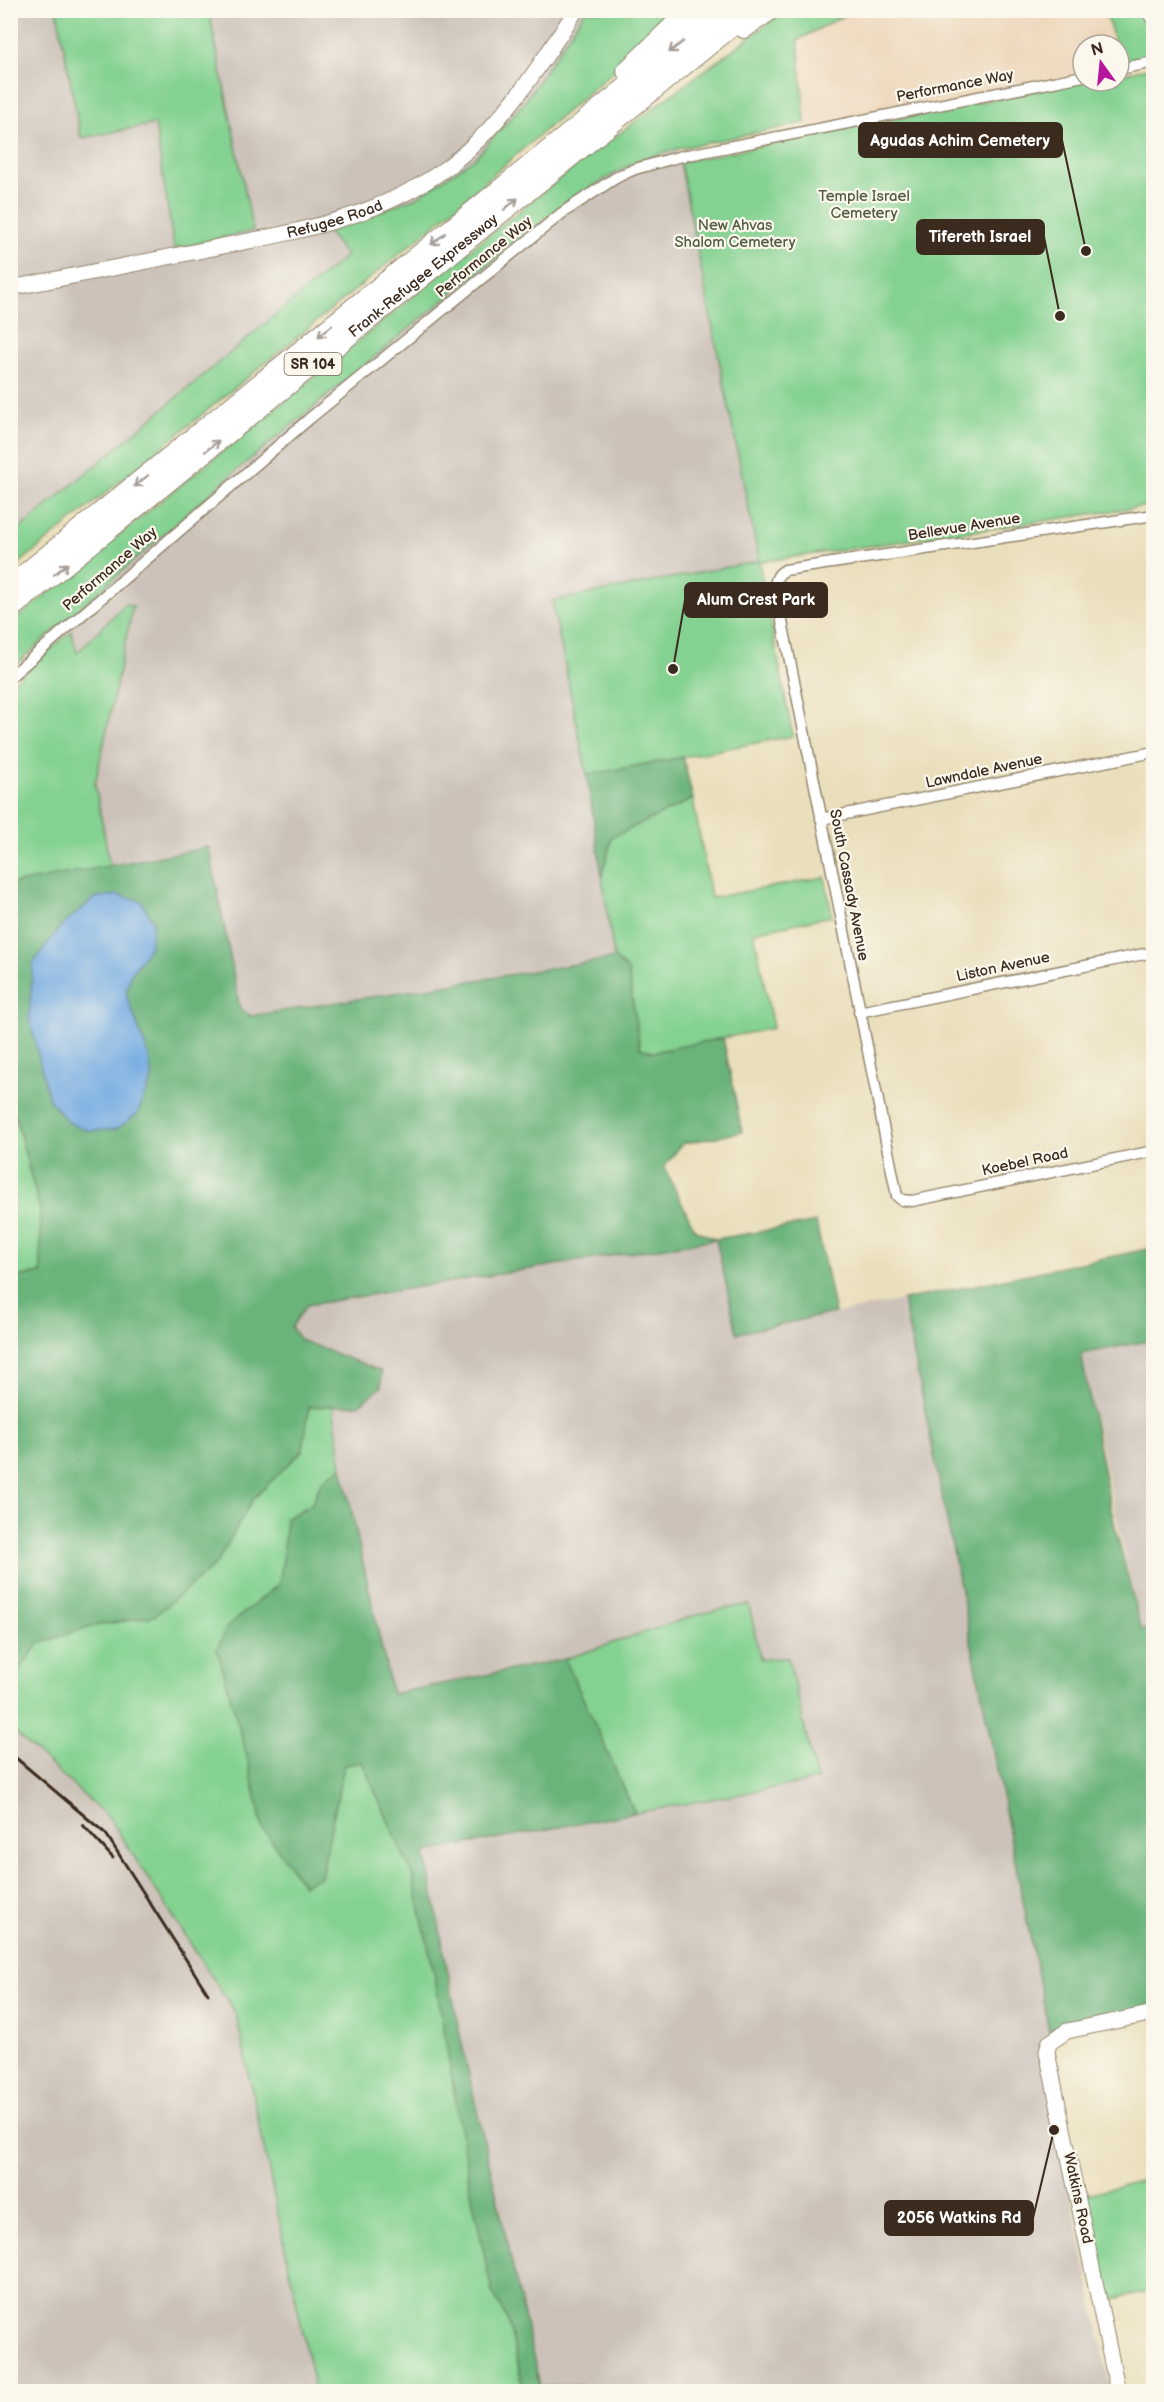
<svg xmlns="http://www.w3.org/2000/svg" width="1164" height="2402" font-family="'Balsamiq Sans',sans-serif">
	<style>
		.built { fill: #edd7bb }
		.industrial { fill: #ccc2b9 }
		.green { fill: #84d291; stroke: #607e58; stroke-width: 1.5 }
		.forest { fill: #6bb47b; stroke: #536f4c; stroke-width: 1.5; fill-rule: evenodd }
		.water { fill: #72aae1; stroke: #566a80; stroke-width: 1.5 }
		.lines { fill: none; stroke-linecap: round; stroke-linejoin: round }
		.street-casing { stroke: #92846d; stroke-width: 13 }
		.secondary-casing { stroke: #92846d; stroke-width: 17 }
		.highway-casing { stroke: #92846d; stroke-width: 22 }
		.street { stroke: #fff; stroke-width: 10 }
		.secondary { stroke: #fff; stroke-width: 15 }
		.highway { stroke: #fff; stroke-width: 20 }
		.rail { stroke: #3b2a1e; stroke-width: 3 }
		.oneway { stroke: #a79f9a }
		.labels { text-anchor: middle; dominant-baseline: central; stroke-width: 4.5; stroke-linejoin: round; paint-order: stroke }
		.shield { fill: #fbf7ec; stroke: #75685c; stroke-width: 1.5 }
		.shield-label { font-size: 14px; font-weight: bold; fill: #3b2a1e }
		.street-label { font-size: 15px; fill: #3b2a1e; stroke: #fbf7ec }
		.park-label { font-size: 15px; fill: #515c40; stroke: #fbf7ec }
		.leader { fill: none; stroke: #3b2a1e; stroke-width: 2 }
		.callout-dot { fill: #3b2a1e; stroke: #fbf7ec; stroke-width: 2 }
		.callout { fill: #3b2a1e; stroke: #3b2a1e; stroke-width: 2 }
		.callout-label { font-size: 16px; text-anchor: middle; font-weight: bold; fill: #fff }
	</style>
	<rect width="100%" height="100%" fill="#fbf7ec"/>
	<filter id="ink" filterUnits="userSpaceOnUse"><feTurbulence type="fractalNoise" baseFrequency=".0167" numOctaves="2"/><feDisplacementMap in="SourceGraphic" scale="12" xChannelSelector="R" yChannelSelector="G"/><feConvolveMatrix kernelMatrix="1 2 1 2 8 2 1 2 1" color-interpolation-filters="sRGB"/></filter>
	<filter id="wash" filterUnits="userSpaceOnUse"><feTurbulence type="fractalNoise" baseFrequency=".008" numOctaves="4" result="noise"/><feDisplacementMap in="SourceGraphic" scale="24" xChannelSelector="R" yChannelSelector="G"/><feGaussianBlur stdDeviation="1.35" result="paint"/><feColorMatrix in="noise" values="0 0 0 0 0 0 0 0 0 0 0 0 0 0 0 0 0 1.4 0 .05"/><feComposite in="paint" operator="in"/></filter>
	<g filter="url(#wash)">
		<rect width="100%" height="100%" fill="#eadfbc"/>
		<!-- built -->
		<path class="built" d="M1105 10 1116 45H1083V81H1085L808 137 798 40 852 11Z"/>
		<!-- industrial -->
		<path class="industrial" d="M11 11H57L81 138 155 124 174 249 253 231 209 11H585L523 104 475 158 417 197 328 231 346 256 11 536Z
			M677 149 759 562 553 601 587 775 614 958 251 1016 240 1009 209 848 110 866 95 784 133 606 125 604 77 653 68 618 226 479 468 280 569 200 637 161Z
			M716 1239 737 1333 903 1300 1049 2031 1072 2198 1111 2391 583 2392 581 2386 540 2388 461 2040 425 1851 816 1780 788 1658 760 1659 699 1614 565 1659 392 1694 342 1467 333 1406 358 1405 381 1387V1371L300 1340 291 1327 307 1305Z
			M1153 1340V1628L1141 1630 1081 1354Z
			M10 1729 110 1819 236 2014 315 2391H11Z"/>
		<!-- green -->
		<path class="green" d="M57 11H209L253 231 174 249 155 124 81 138Z
			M585 11H679L646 43 430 229 11 570V536L346 256 327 231 417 197 475 158 523 104Z
			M785 11H852L798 40 805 123 677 149 637 161 569 200 468 280 226 479 11 669V623L480 242 590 155Z
			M1105 11H1143L1153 26V50L1143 57 1121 61 1119 45H1116Z
			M1153 67V505L759 562 793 736 587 775 552 601 759 561 680 162 1085 81H1119V74Z
			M125 604 133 606 95 784 110 866 11 884 10 685 71 631 77 653Z
			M693 799 711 898 825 877 832 916 754 932 773 1028 653 1052 640 1048 628 971 614 958 602 876 612 837Z
			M10 1099 40 1210 41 1273 11 1278Z
			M333 1406 342 1467 322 1481 311 1505 286 1518 283 1560 279 1584 227 1627 247 1756 263 1829 321 1877 344 1765 362 1762 412 1874 434 1972 492 2292 508 2320 524 2391H315L236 2014 110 1819 11 1729 10 1694 21 1668 38 1644 88 1627 154 1616 216 1564 253 1499 303 1450 309 1407Z
			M749 1604 760 1659 788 1658 817 1780 635 1813 565 1659 699 1614Z
			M1153 2178V2290L1104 2301 1082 2195Z"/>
		<!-- forest -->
		<path class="forest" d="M683 757 693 799 612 837 602 876 587 775Z
			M209 847 240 1009 251 1016 614 958 628 970 640 1048 653 1052 723 1038 742 1132 682 1144 664 1167 695 1230 716 1239 816 1222 835 1313 737 1333 716 1239 307 1305 291 1327 300 1340 381 1371V1387L358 1405 309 1407 303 1450 253 1499 216 1564 154 1616 88 1627 38 1644 21 1668 11 1694 10 1278 41 1273 40 1210 11 1099V884ZM150 946 130 976 126 994 149 1057 49 1100Z
			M1153 1248V1340L1081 1354 1111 1510 1141 1630 1153 1628V2007L1066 2025 1049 2031 903 1300Z
			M342 1467 392 1694 565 1659 635 1813 425 1852 461 2040 540 2387 582 2386 583 2391H524L508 2320 492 2292 470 2187 434 1972 412 1874 362 1762 344 1765 321 1877 303 1885 263 1829 247 1756 217 1649 227 1627 279 1584 283 1560 286 1518 311 1505 322 1481Z"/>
		<!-- water -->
		<path class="water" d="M118 895 141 901 153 921 150 946 130 976 126 994 149 1057 152 1079 137 1114 117 1129 90 1131 69 1123 49 1100 29 1017 33 963 60 927 96 897Z"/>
	</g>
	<g filter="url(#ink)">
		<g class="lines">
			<!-- street casing -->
			<g class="street-casing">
				<path id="street" d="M1119 69 1154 62
					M1154 515 785 570C778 574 776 578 775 586L897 1196 902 1200 912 1201 1154 1151
					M10 677 309 419 562 213 617 177 635 169 678 157 1083 76
					M821 819 1154 752
					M859 1012 1154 952"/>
			</g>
			<!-- secondary casing -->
			<g class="secondary-casing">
				<g id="secondary">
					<path id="s1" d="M10 288C75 276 139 263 203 250 288 233 379 220 450 165 503 124 540 66 576 10"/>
					<path d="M1118 2392 1047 2052 1049 2043 1067 2031 1154 2013"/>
				</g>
			</g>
			<!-- highway casing -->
			<g class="highway-casing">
				<g id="highway">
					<path d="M1152 10 1154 14"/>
					<path d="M744 28 770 10"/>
					<path d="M627 71 690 10"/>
					<path d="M10 586 722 10"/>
					<path id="s2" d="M10 609 752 10"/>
				</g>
			</g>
			<!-- street -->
			<use href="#street" class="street"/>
			<!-- secondary -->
			<use href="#secondary" class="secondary"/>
			<!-- highway -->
			<use href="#highway" class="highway"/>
			<!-- rail -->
			<path class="rail" d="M10 1753 106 1834 208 1994
				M83 1825 113 1858"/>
		</g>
		<!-- one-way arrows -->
		<defs><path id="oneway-shaft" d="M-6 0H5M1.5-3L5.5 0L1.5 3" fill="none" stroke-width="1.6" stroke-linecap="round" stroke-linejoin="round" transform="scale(1.5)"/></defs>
		<g class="oneway">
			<use href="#oneway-shaft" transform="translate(676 47) rotate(142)"/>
			<use href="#oneway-shaft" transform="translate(511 204) rotate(-39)"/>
			<use href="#oneway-shaft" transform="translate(438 239) rotate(141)"/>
			<use href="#oneway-shaft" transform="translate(325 331) rotate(141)"/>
			<use href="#oneway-shaft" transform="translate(212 446) rotate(-39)"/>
			<use href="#oneway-shaft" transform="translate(141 481) rotate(141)"/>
			<use href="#oneway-shaft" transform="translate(61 569) rotate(-39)"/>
		</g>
	</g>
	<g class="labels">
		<!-- shield labels -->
		<rect class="shield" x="284.5" y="353" width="57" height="22" rx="4.5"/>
		<g class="shield-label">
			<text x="313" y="364">SR 104</text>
		</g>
		<!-- street labels -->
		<g class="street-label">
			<text transform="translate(955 86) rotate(-11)">Performance Way</text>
			<text stroke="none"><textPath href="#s1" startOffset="332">Refugee Road</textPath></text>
			<text transform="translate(484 257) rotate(-39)">Performance Way</text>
			<text stroke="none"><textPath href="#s2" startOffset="531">Frank-Refugee Expressway</textPath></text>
			<text transform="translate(964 527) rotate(-9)">Bellevue Avenue</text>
			<text transform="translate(110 569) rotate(-41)">Performance Way</text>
			<text transform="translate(984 771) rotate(-12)">Lawndale Avenue</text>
			<text transform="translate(849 885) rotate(79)">South Cassady Avenue</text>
			<text transform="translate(1003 967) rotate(-12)">Liston Avenue</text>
			<text transform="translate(1025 1162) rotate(-12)">Koebel Road</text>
			<text transform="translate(1078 2198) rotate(78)">Watkins Road</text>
		</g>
		<!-- park labels -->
		<g class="park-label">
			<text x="864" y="196">Temple Israel<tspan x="864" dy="17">Cemetery</tspan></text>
			<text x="735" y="225">New Ahvas<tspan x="735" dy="17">Shalom Cemetery</tspan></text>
		</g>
	</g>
	<!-- callouts -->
	<path class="leader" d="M1086 251L1062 140M1060 316L1044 237M673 669L685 600M1054 2130L1033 2218"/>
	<g class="callout-dot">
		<circle cx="1086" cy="251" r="6"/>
		<circle cx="1060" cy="316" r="6"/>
		<circle cx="673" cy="669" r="6"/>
		<circle cx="1054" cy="2130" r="6"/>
	</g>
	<g class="callout">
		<rect x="859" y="123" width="203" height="34" rx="6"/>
		<rect x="917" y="220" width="127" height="34" rx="6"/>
		<rect x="685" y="583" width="142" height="34" rx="6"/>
		<rect x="885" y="2201" width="148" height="34" rx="6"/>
	</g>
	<g class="callout-label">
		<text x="960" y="146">Agudas Achim Cemetery</text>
		<text x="980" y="242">Tifereth Israel</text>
		<text x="756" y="605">Alum Crest Park</text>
		<text x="959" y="2223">2056 Watkins Rd</text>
	</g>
	<!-- margin -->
	<rect width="1164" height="2402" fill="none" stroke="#fbf7ec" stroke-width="36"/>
	<!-- north arrow -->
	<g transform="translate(1101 63) rotate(345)"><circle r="28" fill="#fbf7ec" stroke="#aea59a" stroke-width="1.5"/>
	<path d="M0-4.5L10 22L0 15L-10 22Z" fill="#b5179e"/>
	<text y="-9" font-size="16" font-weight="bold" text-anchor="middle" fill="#3b2a1e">N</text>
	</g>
</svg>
